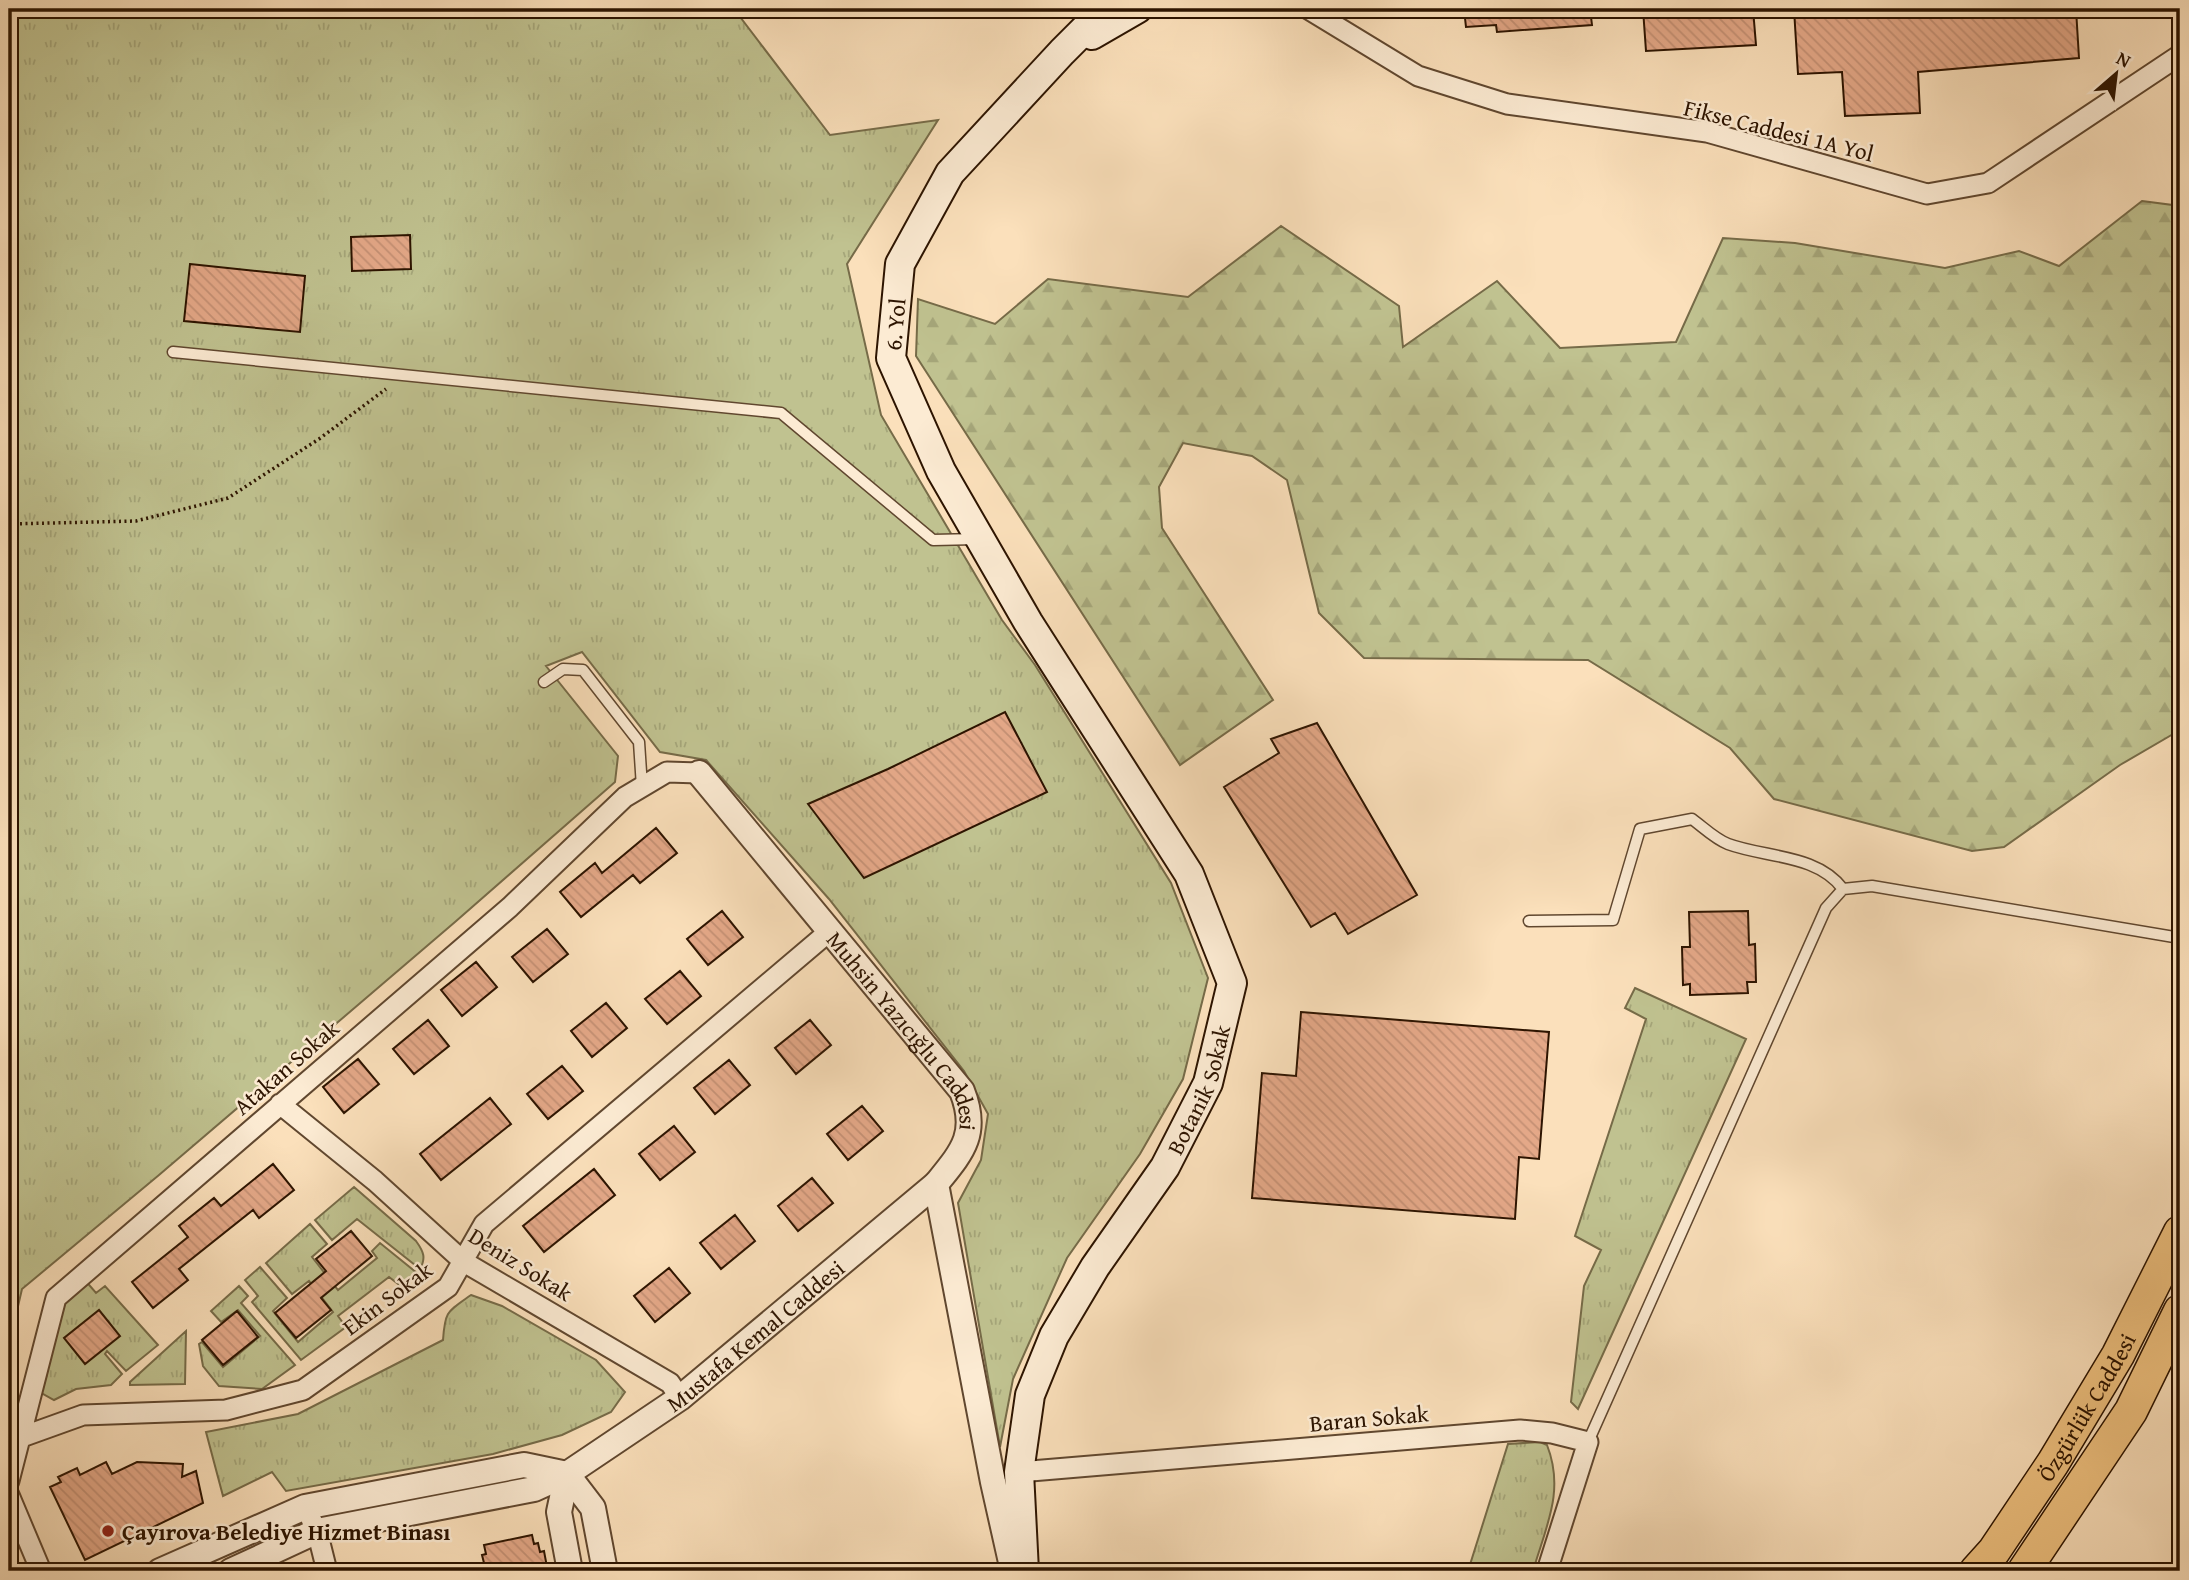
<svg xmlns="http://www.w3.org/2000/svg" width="2189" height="1580" font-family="'Gentium Book Plus',serif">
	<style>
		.grass { fill: url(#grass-tufts); stroke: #766b48; stroke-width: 2 }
		.forest { fill: url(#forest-firs); stroke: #766b48; stroke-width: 2 }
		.building { fill: url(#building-back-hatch); stroke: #2d1400; stroke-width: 2 }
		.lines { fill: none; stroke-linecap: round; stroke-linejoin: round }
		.service-casing { stroke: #60472f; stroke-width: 13 }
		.minor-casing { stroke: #60472f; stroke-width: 23 }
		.tertiary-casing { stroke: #60472f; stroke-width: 28 }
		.secondary-casing { stroke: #2d1400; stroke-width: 32 }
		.primary-casing { stroke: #2d1400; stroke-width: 35 }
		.path { stroke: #2d1400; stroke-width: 3.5; stroke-dasharray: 2 3.5; stroke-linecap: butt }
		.service { stroke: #fcebd3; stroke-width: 10 }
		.minor { stroke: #fcebd3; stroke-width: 19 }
		.tertiary { stroke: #fcebd3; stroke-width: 24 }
		.secondary { stroke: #fcebd3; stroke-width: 28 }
		.primary { stroke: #eec07e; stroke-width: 32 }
		.poi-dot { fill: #8f2418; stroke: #fcebd3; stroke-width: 2.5 }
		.labels { text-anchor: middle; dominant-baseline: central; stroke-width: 5; stroke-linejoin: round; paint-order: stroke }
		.street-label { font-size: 23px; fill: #2d1400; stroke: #fcebd3 }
		.poi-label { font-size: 23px; font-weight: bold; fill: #2d1400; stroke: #fcebd3; text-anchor: start }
	</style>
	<defs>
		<pattern id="grass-tufts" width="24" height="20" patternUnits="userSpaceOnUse" patternTransform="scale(1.75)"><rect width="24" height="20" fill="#c0c290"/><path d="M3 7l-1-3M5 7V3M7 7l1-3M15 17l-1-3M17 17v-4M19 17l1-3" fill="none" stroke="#a5a67a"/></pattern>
		<pattern id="forest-firs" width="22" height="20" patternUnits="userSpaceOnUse" patternTransform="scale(1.75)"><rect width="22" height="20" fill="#c0c290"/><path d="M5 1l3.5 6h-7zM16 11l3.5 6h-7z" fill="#a5a67a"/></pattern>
		<pattern id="building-back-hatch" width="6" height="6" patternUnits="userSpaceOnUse" patternTransform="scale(1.75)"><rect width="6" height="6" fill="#e4a888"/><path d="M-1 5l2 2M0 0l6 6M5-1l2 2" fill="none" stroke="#c49074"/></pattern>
	</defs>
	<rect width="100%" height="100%" fill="#fbe0bb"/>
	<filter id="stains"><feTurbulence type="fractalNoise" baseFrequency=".00286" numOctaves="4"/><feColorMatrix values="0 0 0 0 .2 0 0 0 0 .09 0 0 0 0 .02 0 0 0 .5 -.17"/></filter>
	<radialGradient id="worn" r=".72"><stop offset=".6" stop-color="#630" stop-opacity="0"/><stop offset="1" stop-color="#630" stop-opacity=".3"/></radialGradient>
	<!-- grass -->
	<path class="grass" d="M9 9H734L830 135 938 120 847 264 881 415 1002 620 1035 665 1171 883 1208 978 1183 1079 1140 1154 1067 1258 1013 1379 1000 1447 958 1203 981 1160 988 1114 964 1071 829 899 706 760 660 752 582 652 546 666 618 756 615 782 455 922 159 1175 22 1289 9 1345Z
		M1635 988 1746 1039 1578 1409 1571 1402 1584 1286 1601 1250 1575 1236 1646 1019 1625 1008Z
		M354 1187 416 1241C424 1252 426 1258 420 1269L357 1219 332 1240 315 1220Z
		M310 1224 327 1244 312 1257 338 1290 377 1258 372 1251 380 1243 417 1273 402 1287 389 1277 338 1316 346 1327 301 1360 252 1302 258 1296 245 1280 260 1267 287 1298 273 1311 298 1342 333 1312 309 1281 292 1294 266 1263Z
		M84 1279 96 1293 105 1286 158 1345 126 1371 107 1351 105 1354 122 1374 111 1385 76 1389 54 1400 36 1390 55 1311Z
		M239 1286 248 1296 241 1303 295 1365 262 1389 219 1386 203 1366 199 1344 202 1342 223 1367 260 1336 238 1310 221 1322 211 1311Z
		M471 1295 502 1306 596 1360 625 1392 611 1412 562 1435 493 1454 286 1491 272 1472 223 1496 206 1432 298 1414 443 1340C445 1311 447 1312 471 1295Z
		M186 1331 185 1384 130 1385V1382Z
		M1540 1442 1547 1445C1565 1491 1546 1526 1533 1571H1468L1508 1444Z"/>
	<!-- forest -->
	<path class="forest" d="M2142 201 2180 206V730L2120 765 2004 847 1972 851 1774 799 1730 748 1588 660 1364 658 1319 613 1287 480 1252 456 1183 443 1159 487 1162 528 1273 700 1180 765 916 356 918 299 995 324 1048 279 1188 297 1281 226 1399 306 1403 347 1497 281 1560 348 1676 342 1723 238 1795 243 1945 268 2019 251 2059 266Z"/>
	<!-- building -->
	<path class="building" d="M1464 9H1590L1592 25 1497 32 1496 25 1466 27Z
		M1643 9H1753L1756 45 1646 51Z
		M1794 9H2076L2079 58 1918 72 1920 113 1845 116 1842 72 1798 74Z
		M410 235 411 269 352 271 351 237Z
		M190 264 305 276 300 332 184 321Z
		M1005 712 1047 792 864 878 808 804 888 769Z
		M1317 723 1417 895 1348 934 1335 913 1311 927 1224 787 1279 753 1271 739Z
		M656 828 677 853 640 883 633 875 581 917 560 892 595 863 602 873Z
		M722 911 743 937 708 965 687 939Z
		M1748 911 1749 945 1755 944 1756 982H1747L1748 993 1690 995V984L1683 985 1682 947H1690L1689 912Z
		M547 929 568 954 533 982 512 957Z
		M476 962 497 987 462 1016 441 990Z
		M680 971 701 996 667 1024 645 999Z
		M606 1003 627 1028 592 1057 571 1031Z
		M1301 1012 1549 1032 1539 1159 1519 1157 1515 1219 1252 1198 1262 1073 1296 1076Z
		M428 1020 449 1046 414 1074 393 1049Z
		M810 1020 831 1045 796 1074 775 1048Z
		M358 1059 379 1084 344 1113 323 1087Z
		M729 1060 750 1085 715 1114 694 1088Z
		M562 1066 583 1091 548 1119 527 1094Z
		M490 1098 511 1124 441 1180 420 1154Z
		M862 1106 883 1131 848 1160 827 1134Z
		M674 1126 695 1152 660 1180 639 1154Z
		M273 1164 294 1190 259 1218 253 1210 179 1269 188 1280 153 1308 132 1282 188 1237 179 1226 214 1198 221 1206Z
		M594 1169 615 1195 544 1252 523 1226Z
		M812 1178 833 1203 798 1231 778 1206Z
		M735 1215 755 1241 721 1269 700 1243Z
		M351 1231 372 1256 321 1298 331 1310 296 1338 275 1313 326 1271 316 1259Z
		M669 1268 690 1293 655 1322 634 1296Z
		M99 1310 120 1336 85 1364 64 1338Z
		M237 1311 258 1337 223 1365 202 1340Z
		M106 1462 112 1474 137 1462 183 1464 182 1477 196 1471 203 1503 85 1560 50 1487 61 1482 58 1477 77 1468 80 1475Z
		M532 1535 534 1544 538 1543 540 1552 544 1551 547 1567 544 1568 545 1571H486L482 1555 486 1554 484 1545Z"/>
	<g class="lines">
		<!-- service casing -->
		<g class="service-casing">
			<path id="service" d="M173 352 781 413 933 540 977 539
				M544 682 563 669 583 670 639 742 642 787
				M1529 921 1613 920 1640 829 1692 819C1703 827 1715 839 1728 844 1766 858 1817 854 1843 889
				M1588 1442 1826 908 1843 889 1872 886 2180 938"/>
		</g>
		<!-- minor casing -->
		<g class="minor-casing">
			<path id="minor" d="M1308 9 1418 76 1507 104 1707 132 1927 194 1988 183 2180 55
				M280 1104 375 1181 464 1262 670 1383 680 1398
				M19 1438 83 1415 226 1410 303 1390 448 1287 484 1224 831 930
				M1019 1472 1520 1430 1552 1433 1588 1442 1547 1571
				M9 1481 56 1298 510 907 625 797 667 772 699 773
				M9 1495 41 1571
				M311 1519 317 1531 327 1571"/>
		</g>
		<!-- tertiary casing -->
		<g class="tertiary-casing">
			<g id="tertiary">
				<path id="s1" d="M699 773 962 1091C979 1134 962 1152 936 1184L993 1482 1013 1571"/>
				<path d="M567 1474 593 1508 605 1571"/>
				<path d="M567 1474 559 1512 570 1571"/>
				<path d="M160 1571 305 1507 524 1465 567 1474"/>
				<path id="s2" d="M231 1571 317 1531 534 1489 567 1474 680 1398 936 1184"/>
			</g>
		</g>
		<!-- secondary casing -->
		<g class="secondary-casing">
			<g id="secondary">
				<path d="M1092 35 1137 9"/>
				<path id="s3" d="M1024 1571 1019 1472 1030 1395 1054 1336 1095 1267 1165 1167 1208 1083 1232 983 1189 874 1028 622 941 471 891 358 900 264 950 173 1062 52 1105 9"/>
			</g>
		</g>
		<!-- primary casing -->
		<g class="primary-casing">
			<g id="primary">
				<path id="s4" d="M1976 1571 1994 1551 2053 1463 2118 1355 2180 1232"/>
				<path d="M2024 1571 2131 1411 2180 1311"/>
			</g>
		</g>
		<!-- path -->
		<path class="path" d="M9 524 136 521 228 498 319 439 386 389"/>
		<!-- service -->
		<use href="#service" class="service"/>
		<!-- minor -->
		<use href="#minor" class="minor"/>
		<!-- tertiary -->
		<use href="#tertiary" class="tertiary"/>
		<!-- secondary -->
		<use href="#secondary" class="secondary"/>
		<!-- primary -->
		<use href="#primary" class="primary"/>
	</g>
	<!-- markers -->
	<circle class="poi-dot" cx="108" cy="1531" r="7"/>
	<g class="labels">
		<!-- street labels -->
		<g class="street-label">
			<text transform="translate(1779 130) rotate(14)">Fikse Caddesi 1A Yol</text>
			<text stroke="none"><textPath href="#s3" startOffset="1388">6. Yol</textPath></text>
			<text stroke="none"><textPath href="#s1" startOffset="331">Muhsin Yazıcığlu Caddesi</textPath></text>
			<text transform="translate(286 1067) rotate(-41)">Atakan Sokak</text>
			<text stroke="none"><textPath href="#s3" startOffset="528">Botanik Sokak</textPath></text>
			<text transform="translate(521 1264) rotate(32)">Deniz Sokak</text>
			<text transform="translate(387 1298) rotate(-37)">Ekin Sokak</text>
			<text stroke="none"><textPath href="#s2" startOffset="586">Mustafa Kemal Caddesi</textPath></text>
			<text stroke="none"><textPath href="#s4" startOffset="198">Özgürlük Caddesi</textPath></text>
			<text transform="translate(1369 1418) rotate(-5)">Baran Sokak</text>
		</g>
		<!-- poi labels -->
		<g class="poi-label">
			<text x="122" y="1531">Çayırova Belediye Hizmet Binası</text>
		</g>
	</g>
	<!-- margin -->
	<rect width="2189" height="1580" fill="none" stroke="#fbe0bb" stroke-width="35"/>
	<rect x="10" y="10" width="2168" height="1559" fill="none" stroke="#2d1400" stroke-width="3.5"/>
	<rect x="18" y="18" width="2154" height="1545" fill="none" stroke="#2d1400" stroke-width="2"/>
	<!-- north arrow -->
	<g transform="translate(2116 74) rotate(28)" stroke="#fcebd3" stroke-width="5" paint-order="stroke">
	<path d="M0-5L12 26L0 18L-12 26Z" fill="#2d1400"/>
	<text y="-10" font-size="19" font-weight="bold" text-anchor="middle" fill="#2d1400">N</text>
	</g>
	<rect width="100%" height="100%" filter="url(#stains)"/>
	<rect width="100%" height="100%" fill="url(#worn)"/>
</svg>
